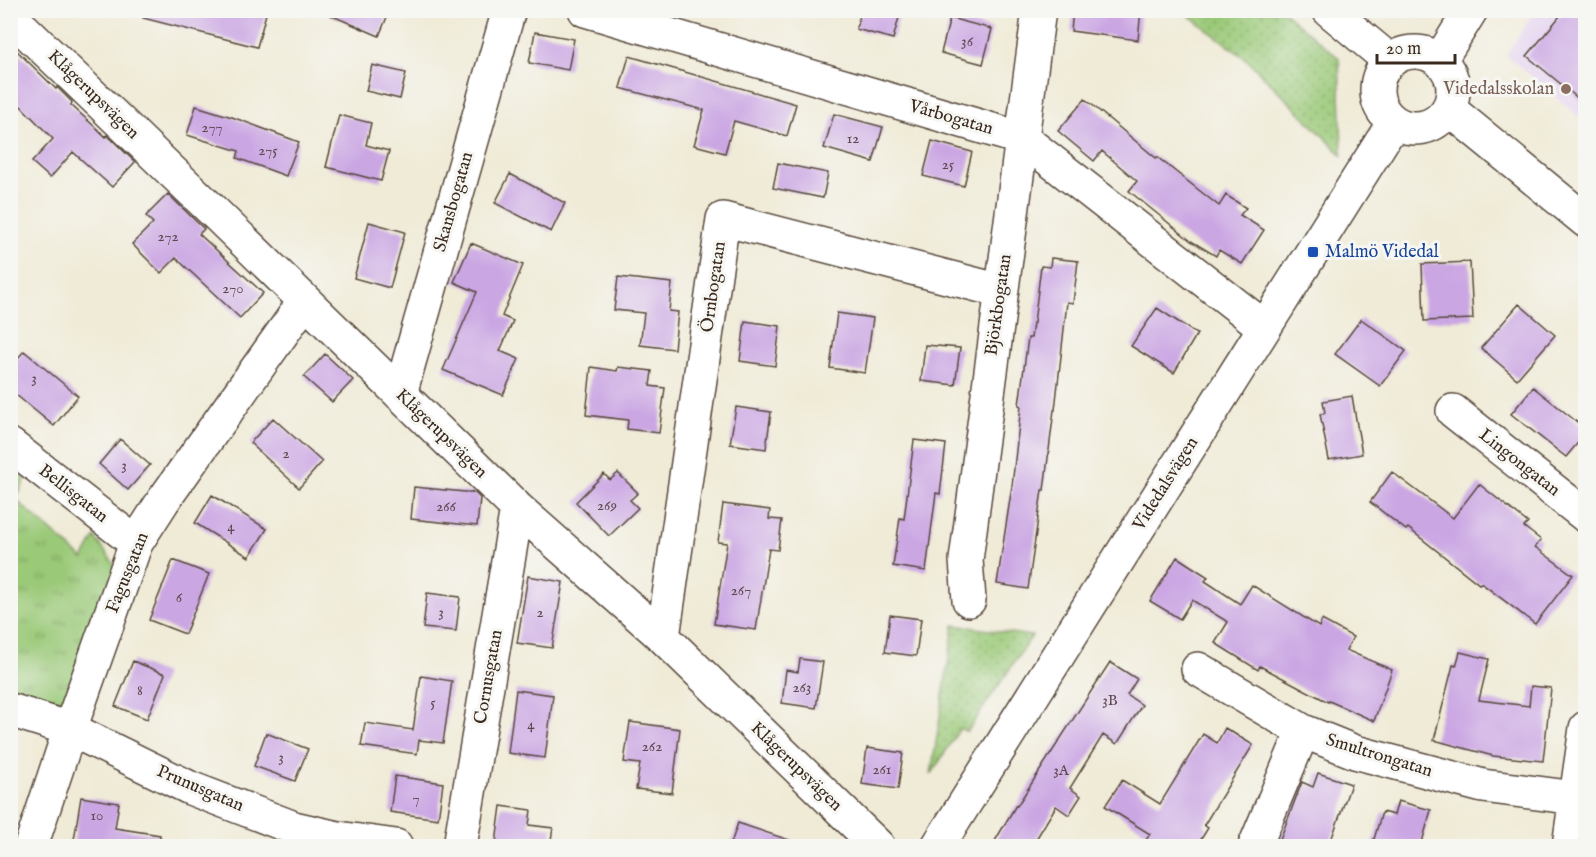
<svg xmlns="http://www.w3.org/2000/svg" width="1596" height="857" font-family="'IM FELL English',serif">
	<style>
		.built { fill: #e5d3f1 }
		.grass { fill: url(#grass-dots); stroke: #6a7a4a; stroke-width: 1.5 }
		.park { fill: url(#park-tufts); stroke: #6a7a4a; stroke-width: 1.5 }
		.building { fill: #caa6e3 }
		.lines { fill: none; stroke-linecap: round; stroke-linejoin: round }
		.minor-casing { stroke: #56473a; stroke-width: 36 }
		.minor { stroke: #fff; stroke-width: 33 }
		.education-dot { fill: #8d6e63; stroke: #f6f6f2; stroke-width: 2 }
		.transit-dot { fill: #1a4fb4; stroke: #f6f6f2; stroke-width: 2 }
		.labels { text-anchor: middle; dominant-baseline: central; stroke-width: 6; stroke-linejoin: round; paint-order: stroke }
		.number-label { font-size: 15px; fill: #5f494f }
		.education-label { font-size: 18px; fill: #785e54; stroke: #f6f6f2; text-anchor: end }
		.street-label { font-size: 18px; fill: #3b2a1e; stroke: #f6f6f2 }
		.transit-label { font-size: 18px; fill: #164399; stroke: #f6f6f2; text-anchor: start }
	</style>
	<defs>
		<pattern id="grass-dots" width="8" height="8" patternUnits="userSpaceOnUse" patternTransform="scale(1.5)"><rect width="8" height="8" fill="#9ac977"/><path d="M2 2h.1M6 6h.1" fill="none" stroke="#7fa361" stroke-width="1.8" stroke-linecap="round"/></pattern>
		<pattern id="park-tufts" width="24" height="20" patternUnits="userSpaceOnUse" patternTransform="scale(1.5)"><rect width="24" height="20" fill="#9ac977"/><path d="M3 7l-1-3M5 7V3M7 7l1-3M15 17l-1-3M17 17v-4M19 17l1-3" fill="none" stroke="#7fa361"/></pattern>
	</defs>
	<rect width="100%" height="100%" fill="#f6f6f2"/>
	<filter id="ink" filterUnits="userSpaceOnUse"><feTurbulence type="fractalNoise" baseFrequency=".0167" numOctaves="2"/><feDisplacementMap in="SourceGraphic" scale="12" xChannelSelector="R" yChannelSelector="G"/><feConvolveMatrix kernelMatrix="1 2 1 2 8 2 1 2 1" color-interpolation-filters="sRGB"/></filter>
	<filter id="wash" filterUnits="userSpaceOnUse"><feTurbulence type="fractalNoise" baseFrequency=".008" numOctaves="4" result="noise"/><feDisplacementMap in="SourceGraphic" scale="24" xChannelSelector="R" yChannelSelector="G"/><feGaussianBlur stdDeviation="1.35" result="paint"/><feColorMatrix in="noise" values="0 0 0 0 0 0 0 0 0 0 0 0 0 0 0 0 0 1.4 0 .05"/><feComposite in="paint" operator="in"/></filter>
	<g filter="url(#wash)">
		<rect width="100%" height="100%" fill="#f0ebd7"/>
		<!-- built -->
		<path class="built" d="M1535 11H1585V122L1506 55Z"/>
		<!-- grass -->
		<path class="grass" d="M1183 11H1283L1339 58 1342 155 1247 60Z
			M954 625 1032 636 967 732 960 728 931 775Z"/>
		<!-- park -->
		<path class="park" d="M10 464 27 476 16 500 83 559 95 537 116 567 66 702 44 708 11 702Z"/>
		<g id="blocks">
			<!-- building -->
			<path class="building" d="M144 10H267L257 47 143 18Z
				M319 10H390L379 36Z
				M861 10H901L893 39 856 29Z
				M1073 10H1141L1138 40 1071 31Z
				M1565 10H1586V105L1527 56Z
				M950 18 992 29 983 64 941 53Z
				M535 32 574 39 568 70 529 63Z
				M10 44 56 89 57 87 72 102 71 105 106 137 107 135 135 162 112 187 73 152 50 178 32 162 53 139 10 95Z
				M629 56 796 104 787 136 734 121 725 153 694 145 704 110 620 88Z
				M372 65 406 73 400 99 366 91Z
				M1085 99 1156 158 1157 157 1219 206 1226 195 1246 208 1240 215 1264 230 1242 264 1219 250 1216 256 1191 241 1129 191 1137 181 1102 151 1094 161 1058 131Z
				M196 106 232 117 299 142 286 176 237 158 239 151 187 135Z
				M834 114 883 127 873 162 824 148Z
				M339 115 371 123 366 145 389 151 381 181 326 167Z
				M932 141 972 152 964 186 923 176Z
				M778 163 828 173 823 198 773 188Z
				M510 174 565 203 551 232 495 203Z
				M168 194 204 229 199 234 263 293 240 318 176 258 161 273 132 244 153 223 146 216Z
				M369 222 405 232 390 288 354 278Z
				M471 243 523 265 502 316 513 321 500 351 519 359 503 395 443 370 477 292 454 282Z
				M1051 258 1078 261 1073 303 1067 302 1055 410H1054L1044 490H1042L1028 589 997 584 1012 486 1021 406 1019 405 1028 338H1031L1033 323H1034L1041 266 1050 267Z
				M1470 262 1473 319 1424 321 1422 264Z
				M618 277 672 283 669 311 678 312 674 349 640 345 644 313 614 310Z
				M1519 304 1555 335 1517 379 1481 348Z
				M1157 308 1197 334 1174 373 1131 346Z
				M837 313 873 318 865 373 830 368Z
				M1361 319 1406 351 1380 386 1335 354Z
				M745 321 780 326 775 366 740 361Z
				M925 345 960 348 955 385 921 381Z
				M24 351 78 396 54 426 10 390V367Z
				M325 354 353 380 332 402 304 377Z
				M591 367 617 371 618 367 652 371 650 386 665 388 659 433 627 429 628 420 586 415Z
				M1533 387 1586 429V433L1566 457 1511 414Z
				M1352 396 1362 454 1329 460 1320 414 1325 413 1323 401Z
				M736 407 771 412 766 449 730 444Z
				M273 418 322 462 299 488 250 443Z
				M120 439 150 465 128 490 99 464Z
				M914 440 946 444 940 494 936 493 926 571 893 566 900 518 904 519Z
				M1392 472 1453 518 1479 484 1528 523 1524 527 1541 540 1535 547 1573 575 1535 624 1481 583 1479 584 1408 528 1406 530 1370 502Z
				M618 473 638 493 630 500 638 508 609 536 576 502 604 474 610 480Z
				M414 487 475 493 480 498 477 526 411 519Z
				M212 495 267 529 249 557 195 523Z
				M723 504 770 510 769 519 782 520 778 550 769 549 756 630 714 624 727 543 718 542Z
				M1177 557 1208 577 1205 581 1240 604 1252 585 1319 627 1322 620 1353 637 1346 650 1392 670 1374 721 1329 701 1328 702 1260 666 1258 670 1215 643 1228 622 1192 600 1180 619 1150 601Z
				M173 560 209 574 185 634 149 620Z
				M528 576 563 582 552 648 517 643Z
				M427 593 460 597 456 631 423 628Z
				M890 615 921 619 916 656 885 652Z
				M1460 652 1489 659 1479 700 1529 706 1531 686 1551 688 1543 761 1493 756 1434 740 1453 665 1456 666Z
				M800 659 823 662 816 708 782 703 786 670 798 672Z
				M133 661 165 674 147 719 115 706Z
				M1110 662 1137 679 1127 695 1142 705 1117 744 1103 735 1070 788 1081 796 1069 815 1056 806 1032 846H992L1016 805 1017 806Z
				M421 676 452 681 443 743 419 740 417 754 361 746 365 723 413 730Z
				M516 690 553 695 545 758 508 753Z
				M630 722 680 729 672 793 636 789 640 764 624 762Z
				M1225 728 1253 745 1204 825 1208 828 1197 846H1142L1150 834 1105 806 1122 780 1160 804 1203 734 1217 743Z
				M266 733 308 749 295 781 254 766Z
				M867 748 903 753 898 789 862 784Z
				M1318 773 1351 784 1329 846H1291L1279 842 1302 782 1313 787Z
				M395 776 443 783 438 819 390 812Z
				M81 797 119 803 115 828 160 835 159 846H73Z
				M1398 801 1431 810 1421 846H1372L1382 812 1394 815Z
				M501 806 531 810 529 825 553 828 550 846H520L496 843Z
				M738 823 798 843 797 846H730Z"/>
		</g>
	</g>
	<g filter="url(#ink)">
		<use href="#blocks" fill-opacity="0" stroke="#56473a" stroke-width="1.5"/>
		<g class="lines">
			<!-- minor casing -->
			<g class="minor-casing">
				<path id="minor" d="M585 10 1023 139 1264 327
					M1329 10 1389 60
					M10 16 214 212 517 508 663 637 878 846
					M1377 90a38 38 0 1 1 76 0a38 38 0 1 1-76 0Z
					M1440 60 1471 10
					M1449 109 1586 221
					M400 394 509 10
					M1453 411 1586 516
					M10 445 136 543
					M969 600 966 560 1039 10
					M663 637 723 219 1001 291
					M1198 669 1303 731 1355 752 1483 786 1576 798
					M10 710 70 729 190 788 294 828 338 838 396 846
					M31 846 70 729 136 543 163 501 305 301
					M460 846 517 508
					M938 846 1394 122
					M1255 846 1303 731
					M1569 846 1586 728"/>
			</g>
			<!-- minor -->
			<use href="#minor" class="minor"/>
		</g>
	</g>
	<!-- markers -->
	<circle class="education-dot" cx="1566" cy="89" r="6"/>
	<rect class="transit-dot" x="1307" y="246" width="12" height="12" rx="3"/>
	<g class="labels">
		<!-- number labels -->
		<g class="number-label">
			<text x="967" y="41">36</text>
			<text x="212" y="127">277</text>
			<text x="853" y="138">12</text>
			<text x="268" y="150">275</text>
			<text x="948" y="164">25</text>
			<text x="168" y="236">272</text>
			<text x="233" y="288">270</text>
			<text x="34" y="378">3</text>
			<text x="286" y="453">2</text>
			<text x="124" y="465">3</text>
			<text x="607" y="505">269</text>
			<text x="446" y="506">266</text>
			<text x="231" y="526">4</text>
			<text x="741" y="590">267</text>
			<text x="179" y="597">6</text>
			<text x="441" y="612">3</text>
			<text x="540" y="612">2</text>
			<text x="802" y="687">263</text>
			<text x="140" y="690">8</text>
			<text x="1110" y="700">3B</text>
			<text x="433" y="702">5</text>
			<text x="531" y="724">4</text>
			<text x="652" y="746">262</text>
			<text x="281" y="757">3</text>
			<text x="882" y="769">261</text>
			<text x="1061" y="770">3A</text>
			<text x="416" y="798">7</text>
			<text x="97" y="815">10</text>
		</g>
		<!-- education labels -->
		<g class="education-label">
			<text x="1554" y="89">Videdalsskolan</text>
		</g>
		<!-- street labels -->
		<g class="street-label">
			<text transform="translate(93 95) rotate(44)">Klågerupsvägen</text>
			<text transform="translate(951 118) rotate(16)">Vårbogatan</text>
			<text transform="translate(454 202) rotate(-74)">Skansbogatan</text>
			<text transform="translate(714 287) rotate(-82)">Örnbogatan</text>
			<text transform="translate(999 305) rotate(-82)">Björkbogatan</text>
			<text transform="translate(441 434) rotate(44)">Klågerupsvägen</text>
			<text transform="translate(1519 463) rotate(38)">Lingongatan</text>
			<text transform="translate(1166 484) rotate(-58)">Videdalsvägen</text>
			<text transform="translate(73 494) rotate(38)">Bellisgatan</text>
			<text transform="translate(128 573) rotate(-68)">Fagusgatan</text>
			<text transform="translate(489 677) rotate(-80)">Cornusgatan</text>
			<text transform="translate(1379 756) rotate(17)">Smultrongatan</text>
			<text transform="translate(796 767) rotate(44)">Klågerupsvägen</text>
			<text transform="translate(200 789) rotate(23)">Prunusgatan</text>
		</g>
		<!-- transit labels -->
		<g class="transit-label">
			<text x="1325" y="252">Malmö Videdal</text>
		</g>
	</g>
	<!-- margin -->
	<rect width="1596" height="857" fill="none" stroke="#f6f6f2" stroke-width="36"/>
	<!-- scale -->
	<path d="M1377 54v9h78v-9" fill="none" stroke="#3b2a1e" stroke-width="3"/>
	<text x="1386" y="54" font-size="18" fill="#3b2a1e" stroke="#f6f6f2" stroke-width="4.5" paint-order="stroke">20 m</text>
</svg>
